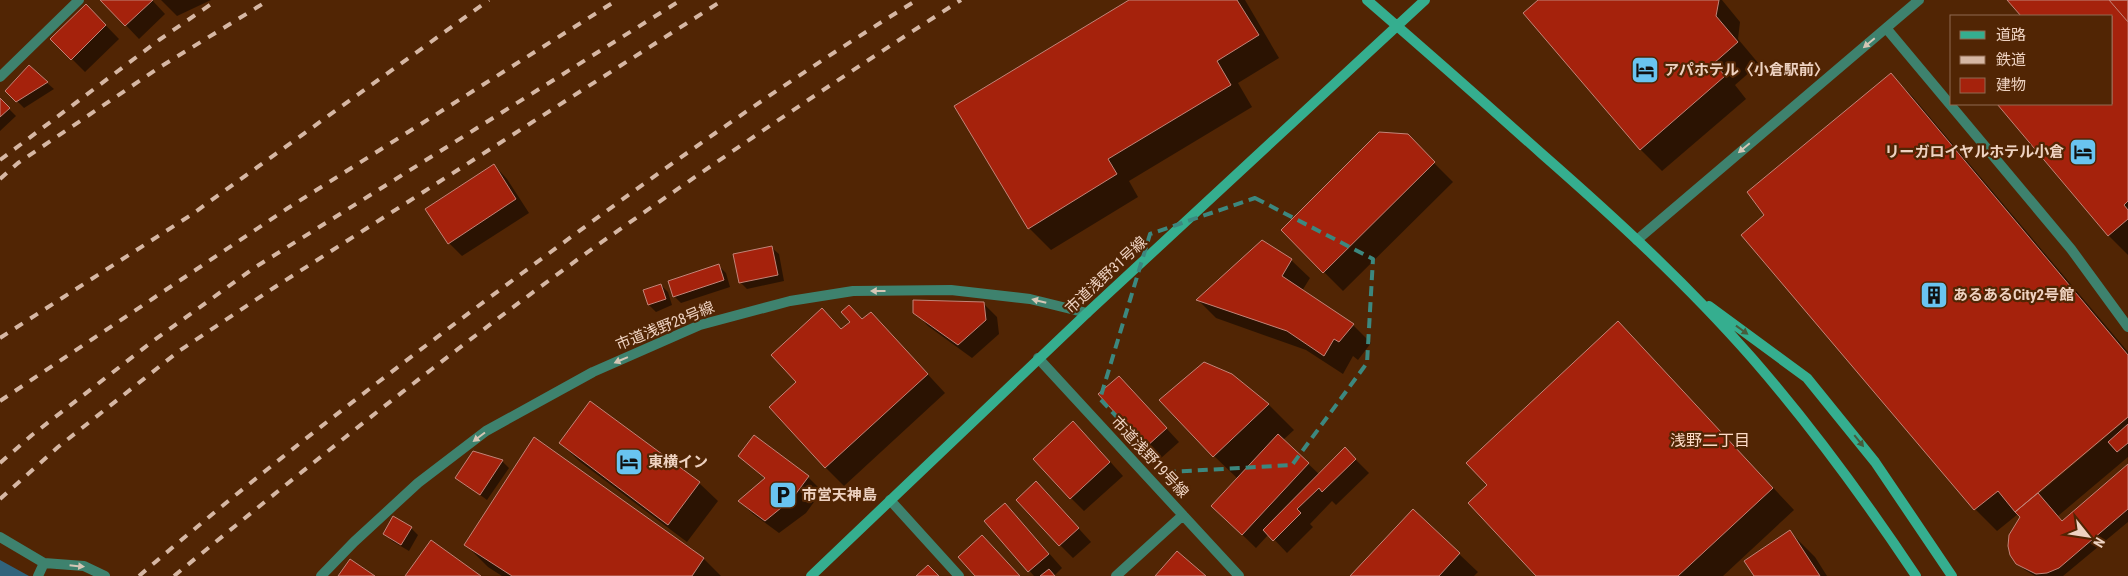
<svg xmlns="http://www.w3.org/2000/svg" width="2128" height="576" font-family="'Roboto Condensed','Noto Sans JP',sans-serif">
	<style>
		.water { fill: #31647c }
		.shadow { fill: #0007 }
		.building { fill: #a5220c; stroke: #c28478 }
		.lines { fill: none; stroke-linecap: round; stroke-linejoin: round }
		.lane { stroke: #3e826e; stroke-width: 10 }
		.street { stroke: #3e826e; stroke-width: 10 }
		.secondary { stroke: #35ae8f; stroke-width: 10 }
		.rail { stroke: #d6b7a4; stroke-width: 4; stroke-dasharray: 9 9; stroke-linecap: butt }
		.oneway { fill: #d4c6b5 }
		.oneway2 { fill: #465c3c }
		.marked { fill: none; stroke: #3c887f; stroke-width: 4; stroke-dasharray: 10 6; stroke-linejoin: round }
		.labels { text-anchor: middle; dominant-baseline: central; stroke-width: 4.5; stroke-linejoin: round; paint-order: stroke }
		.poi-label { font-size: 15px; font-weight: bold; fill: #eed2c1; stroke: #512504; text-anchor: start }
		.street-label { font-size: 15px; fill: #eed2c1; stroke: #512504 }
		.neighbourhood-label { font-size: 16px; fill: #fddac6; stroke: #512504 }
	</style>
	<rect width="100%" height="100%" fill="#512504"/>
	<!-- water -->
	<path class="water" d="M0 560 29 576H0Z"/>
	<!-- shadow -->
	<path class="shadow" d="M102 0H152L165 14 139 39Z
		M161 0H211L177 16Z
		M1131 0H1245L1279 58 1238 83 1252 107 1129 181 1138 197 1051 250 1029 228 956 106Z
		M1540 0H1722L1740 22 1738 39 1759 64 1735 85 1746 99 1662 171 1640 149Z
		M2009 0H2128V255L2108 235 1999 104H2112V16H2023Z
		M86 5 119 39 85 72 52 39Z
		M29 67 54 89 24 108 7 91Z
		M1891 75 1912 96 2128 352V415L2015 510 2017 512 2128 418V457L2058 516 2063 522 2128 466V522L2063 576H2035L2025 570 2017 563 2021 517 2018 514 1997 531 1975 509 1766 215Z
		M0 100 16 116 0 131Z
		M1407 136 1453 182 1343 291 1282 230Z
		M494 165 507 179 529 213 462 256 449 243Z
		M772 248 779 254 784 281 747 289 740 282Z
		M1291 260 1310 278 1302 291 1353 325 1371 343 1358 360 1353 356 1343 374 1306 350 1216 318 1198 300Z
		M719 266 726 273 730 287 681 303 674 296Z
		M661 285 668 292 672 305 656 312 649 305Z
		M983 303 997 317 999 334 972 358 928 326 915 312Z
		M822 310 842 330 852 322 863 320 871 313 945 393 844 486 826 468 798 382Z
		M1639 345 1794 510 1723 576H1538L1488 485Z
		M1231 376 1269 405 1294 430 1283 440 1320 475 1345 449 1369 473 1336 505 1332 501 1310 524 1313 527 1287 553 1269 534 1256 548 1226 519 1238 479 1214 456Z
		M1132 391 1179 442 1160 459 1147 446Z
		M754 436 808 477 822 491 806 513 779 533 753 514 740 501 765 479 739 456Z
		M1087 436 1123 476 1084 511 1071 498Z
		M535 439 704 559 721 576H502L488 567 466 545Z
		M560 443 699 483 718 501 687 542 579 461Z
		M502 461 509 468 487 500 457 478Z
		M1049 496 1091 542 1073 558 1060 545Z
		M1018 518 1062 568 1054 576H1034L986 521Z
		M411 528 418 535 409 551 392 541 385 534Z
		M1790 532 1815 557 1827 576H1756Z
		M1459 554 1478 572 1474 576H1352Z"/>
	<!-- building -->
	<path class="building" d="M100 0H153L125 26Z
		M1129 0H1237L1259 35 1217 61 1231 85 1108 159 1117 174 1028 229 954 106Z
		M1538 0H1719L1716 16 1738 42 1714 63 1725 76 1640 150 1523 13Z
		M2007 0H2128V201L2124 205 2128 210V219L2108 236 1997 104H2112V16H2021Z
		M2109 0H2128V22Z
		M86 4 106 25 71 60 50 39Z
		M29 65 48 82 16 102 5 91Z
		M1891 73 2128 355V417L2015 512 1998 491 1974 510 1741 235 1764 215 1747 192Z
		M0 98 10 108 0 117Z
		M1379 132 1408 134 1435 162 1323 273 1281 230Z
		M494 164 516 199 448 244 425 209Z
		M1262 240 1292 259 1282 276 1354 324 1339 342 1334 339 1324 356 1287 331 1196 300Z
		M772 246 778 275 739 283 733 254Z
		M719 264 724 280 673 297 668 281Z
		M661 284 666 299 648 305 643 290Z
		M913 300 984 302 986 320 958 345 913 313Z
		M849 305 862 319 871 312 928 374 825 468 769 407 796 382 771 355 822 308 841 329 850 322 841 312Z
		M1618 321 1773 488 1678 576H1536L1468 503 1487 485 1466 463Z
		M1204 362 1232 374 1269 404 1213 457 1159 400Z
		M1119 376 1167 428 1146 447 1098 394Z
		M590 401 700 482 668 525 559 443Z
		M1073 421 1110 462 1070 499 1033 459Z
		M2128 424V443L2117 452 2108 442Z
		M1278 434 1309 463 1242 535 1211 506Z
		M754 435 809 476 792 499 765 521 738 501 765 478 738 456Z
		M534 437 704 558 692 576H512L464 545Z
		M1345 447 1356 459 1322 492 1319 488 1297 509 1301 513 1273 541 1263 530Z
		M473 451 503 460 480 495 455 478Z
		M2128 464V509L2059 568 2047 573 2036 574 2016 564 2010 555 2008 546 2009 535 2020 517 2015 512 2038 493 2062 521Z
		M1036 481 1079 528 1059 546 1016 500Z
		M1005 503 1049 554 1028 572 984 521Z
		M1413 509 1460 553 1439 576H1350Z
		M393 516 412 527 401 545 383 534Z
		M1790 530 1820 576H1754L1744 561Z
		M982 535 1020 576H975L958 557Z
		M431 540 481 576H405Z
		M1177 551 1206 576H1155Z
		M350 559 375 576H338Z
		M928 565 939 576H916Z
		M1049 569 1055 576H1040Z"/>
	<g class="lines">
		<!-- lane -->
		<path class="lane" d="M1886 28 2071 249 2128 327
			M1637 240 1919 0"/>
		<!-- street -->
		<path class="street" d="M0 77 79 0
			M1038 358 1239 576
			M890 500 959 576
			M0 537 44 563 84 566 105 576
			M38 576 44 563
			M321 576 354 542 418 483 486 431 593 372 700 325 790 301 853 291 951 290 1030 299 1087 313
			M1116 576 1183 515"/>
		<!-- secondary -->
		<path class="secondary" d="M1367 0C1426 51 1484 102 1542 154 1615 218 1688 285 1752 358 1812 427 1866 501 1916 576
			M1709 306 1807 378 1875 462 1952 576
			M811 576 1087 313 1425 0"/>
		<!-- rail -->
		<path class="rail" d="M0 160 159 40 217 0
			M0 179 18 163 160 67 269 0
			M0 338 191 215 489 0
			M0 401 288 208 617 0
			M0 463 32 435 153 341 254 268 681 0
			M0 499 58 447 179 351 275 287 723 0
			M139 576C262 470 391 371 521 274 649 179 780 84 917 0
			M174 576C313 462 453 349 599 244 718 160 839 78 961 0"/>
	</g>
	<!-- one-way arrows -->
	<defs><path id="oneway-solid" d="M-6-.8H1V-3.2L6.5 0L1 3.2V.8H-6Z" transform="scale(1.25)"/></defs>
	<g class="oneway">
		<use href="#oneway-solid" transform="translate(1869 43) rotate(140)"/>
		<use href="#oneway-solid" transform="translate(1744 148) rotate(140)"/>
		<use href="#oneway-solid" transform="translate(878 291) rotate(180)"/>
		<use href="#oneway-solid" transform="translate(1039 301) rotate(-166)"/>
		<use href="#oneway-solid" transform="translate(621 360) rotate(157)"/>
		<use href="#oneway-solid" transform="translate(479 437) rotate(143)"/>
		<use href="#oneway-solid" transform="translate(77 566) rotate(6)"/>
	</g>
	<g class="oneway2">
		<use href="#oneway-solid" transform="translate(1742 330) rotate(36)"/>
		<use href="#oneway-solid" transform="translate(1859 441) rotate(51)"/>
	</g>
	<!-- marked area -->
	<path class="marked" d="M1255 198 1373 259 1367 363 1292 465 1169 472 1100 399 1150 234Z"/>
	<!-- icons -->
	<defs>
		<g id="hotel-square" transform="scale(1.4375)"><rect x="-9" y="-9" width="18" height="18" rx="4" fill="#69c4f0" stroke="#512504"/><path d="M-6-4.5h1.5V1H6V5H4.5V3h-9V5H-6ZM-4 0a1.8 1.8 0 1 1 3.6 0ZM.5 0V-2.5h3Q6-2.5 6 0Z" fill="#111"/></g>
		<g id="building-square" transform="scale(1.4375)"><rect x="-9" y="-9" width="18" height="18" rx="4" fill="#69c4f0" stroke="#512504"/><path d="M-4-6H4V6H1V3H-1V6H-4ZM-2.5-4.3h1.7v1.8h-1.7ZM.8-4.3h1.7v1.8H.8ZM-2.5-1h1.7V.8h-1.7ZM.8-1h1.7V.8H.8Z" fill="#111"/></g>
		<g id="parking-square" transform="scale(1.4375)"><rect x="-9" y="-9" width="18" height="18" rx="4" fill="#69c4f0" stroke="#512504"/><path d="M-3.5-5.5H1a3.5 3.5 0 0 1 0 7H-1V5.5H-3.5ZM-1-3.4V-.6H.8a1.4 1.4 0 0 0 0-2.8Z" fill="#111"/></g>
	</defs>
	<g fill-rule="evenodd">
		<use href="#hotel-square" x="1645" y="70"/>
		<use href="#hotel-square" x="2083" y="152"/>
		<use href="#building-square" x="1934" y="295"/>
		<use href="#hotel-square" x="629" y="462"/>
		<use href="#parking-square" x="783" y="495"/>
	</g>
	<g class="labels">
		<!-- poi labels -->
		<g class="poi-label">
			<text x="1664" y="70">アパホテル〈小倉駅前〉</text>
			<text x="2064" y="152" text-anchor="end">リーガロイヤルホテル小倉</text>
			<text x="1953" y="295">あるあるCity2号館</text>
			<text x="648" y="462">東横イン</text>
			<text x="802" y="495">市営天神島</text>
		</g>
		<!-- street labels -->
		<g class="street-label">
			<text transform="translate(1106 275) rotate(-43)">市道浅野31号線</text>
			<text transform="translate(665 326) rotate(-22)">市道浅野28号線</text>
			<text transform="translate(1150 457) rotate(47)">市道浅野19号線</text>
		</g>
		<!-- neighbourhood labels -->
		<g class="neighbourhood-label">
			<text x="1710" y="440">浅野二丁目</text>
		</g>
	</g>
	<!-- legend -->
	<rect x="1950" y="15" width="162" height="90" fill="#512504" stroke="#906a50"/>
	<rect x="1960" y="31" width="25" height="8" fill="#35ae8f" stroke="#906a50"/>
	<text x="1996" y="40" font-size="15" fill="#eed2c1">道路</text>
	<rect x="1960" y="56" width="25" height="8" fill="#d6b7a4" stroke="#906a50"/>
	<text x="1996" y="65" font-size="15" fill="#eed2c1">鉄道</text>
	<rect x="1960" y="78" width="25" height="15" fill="#a5220c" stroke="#906a50"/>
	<text x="1996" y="90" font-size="15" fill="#eed2c1">建物</text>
	<!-- north arrow -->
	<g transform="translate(2088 536) rotate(120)" stroke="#512504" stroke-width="4" paint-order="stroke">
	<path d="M0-4L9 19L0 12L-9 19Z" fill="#eed2c1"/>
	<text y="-8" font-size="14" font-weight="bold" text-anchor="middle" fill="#eed2c1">N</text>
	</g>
</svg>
